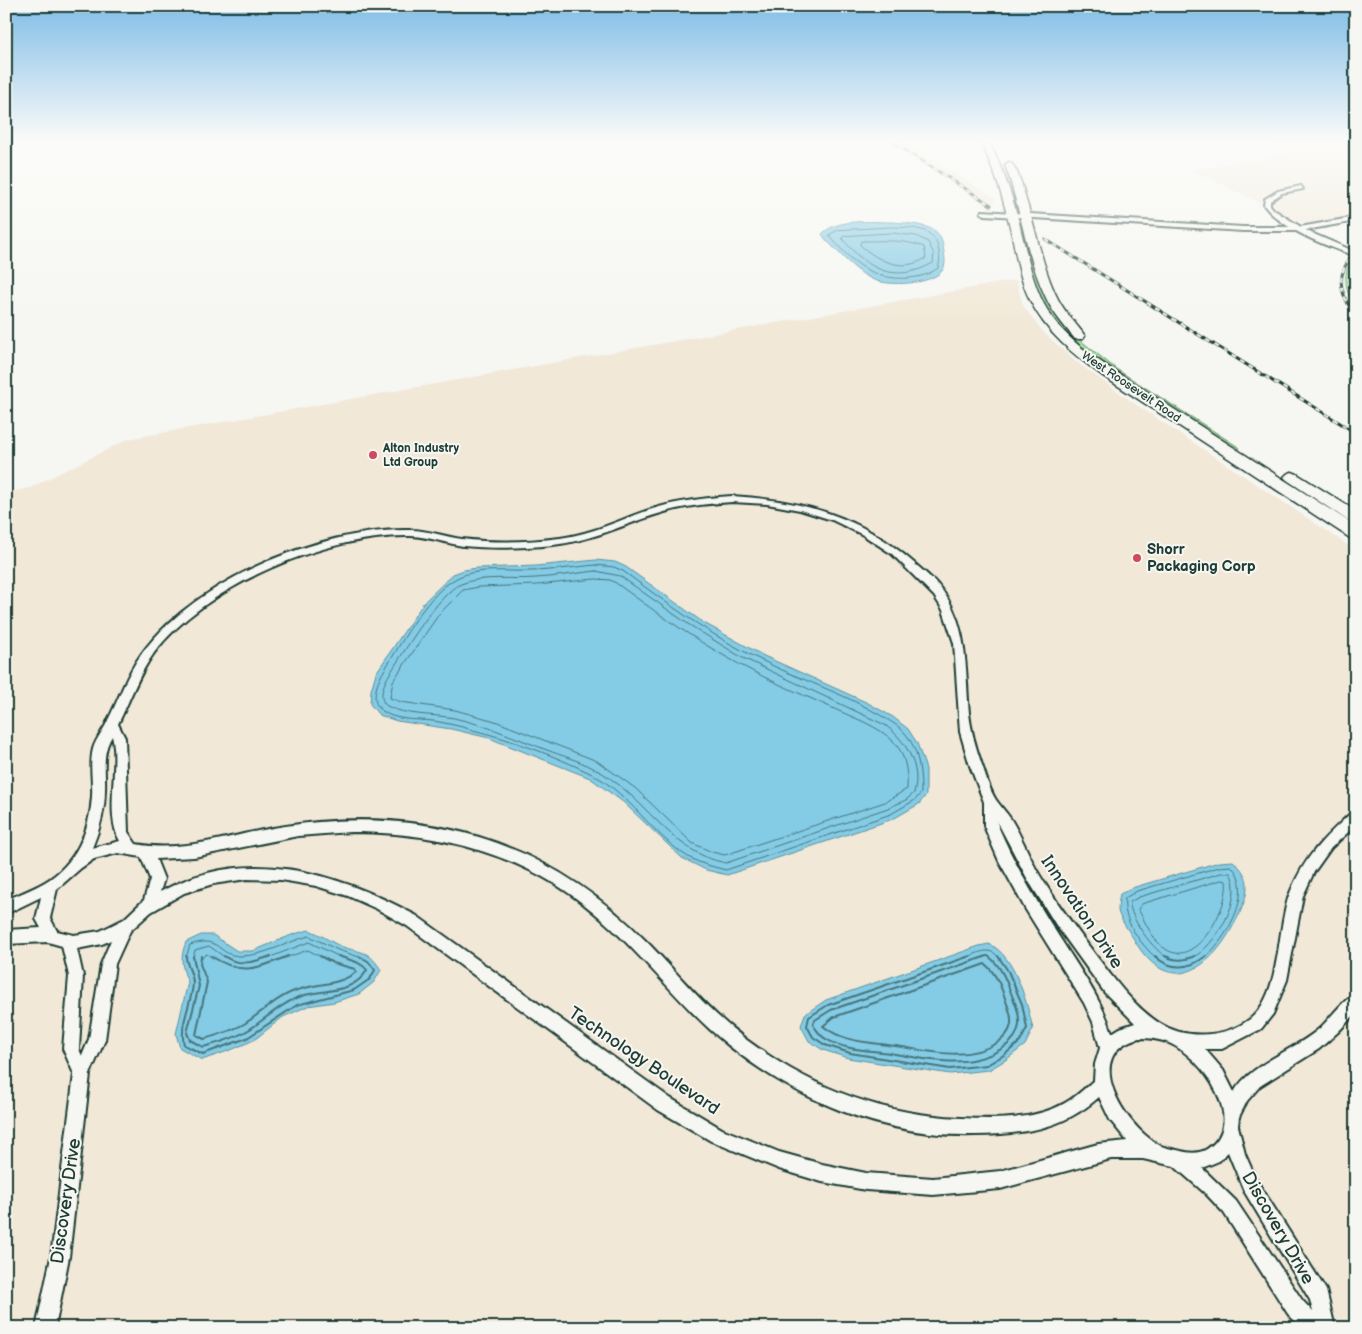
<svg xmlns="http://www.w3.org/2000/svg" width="1362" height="1334" font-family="'Balsamiq Sans',sans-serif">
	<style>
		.built { fill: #f1e8d7 }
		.green { fill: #a9e1a5; stroke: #648f6c }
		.water { fill: #84cbe5; stroke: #5c929e }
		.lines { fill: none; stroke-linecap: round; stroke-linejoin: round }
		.shore-far1 { stroke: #47767b; stroke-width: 1 }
		.shore { stroke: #47767b; stroke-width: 2 }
		.minor-casing { stroke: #1f3d34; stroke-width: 4 }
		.tertiary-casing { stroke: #1f3d34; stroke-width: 4 }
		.primary-casing { stroke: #1f3d34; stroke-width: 3 }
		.minor { fill: #f6f6f2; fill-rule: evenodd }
		.tertiary { fill: #f6f6f2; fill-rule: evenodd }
		.primary { fill: #f6f6f2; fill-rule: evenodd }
		.rail-casing { stroke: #1f3d34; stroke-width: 3 }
		.rail { stroke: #f6f6f2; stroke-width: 2; stroke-dasharray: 5; stroke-linecap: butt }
		.poi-dot { fill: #d1495b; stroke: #f6f6f2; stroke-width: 2 }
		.labels { text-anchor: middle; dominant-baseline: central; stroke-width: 4; stroke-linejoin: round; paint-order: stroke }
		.far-street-label { font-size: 12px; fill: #1f3d34; stroke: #f6f6f2 }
		.far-poi-label { font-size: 12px; font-weight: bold; fill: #1f3d34; stroke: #f6f6f2; text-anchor: start }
		.poi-label { font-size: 15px; font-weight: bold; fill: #1f3d34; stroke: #f6f6f2; text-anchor: start }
		.near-street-label { font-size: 18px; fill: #1f3d34; stroke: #f6f6f2 }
	</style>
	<rect width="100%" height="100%" fill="#f6f6f2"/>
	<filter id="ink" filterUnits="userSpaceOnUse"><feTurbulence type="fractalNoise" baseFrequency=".02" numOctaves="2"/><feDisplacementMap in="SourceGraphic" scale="10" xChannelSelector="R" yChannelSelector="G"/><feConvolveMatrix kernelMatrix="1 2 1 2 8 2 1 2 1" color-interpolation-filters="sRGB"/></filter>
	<g filter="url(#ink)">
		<!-- built -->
		<path class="built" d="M886 141H903L995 198 992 209Z
			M1260 141H1356V217L1309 226 1191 170 1289 154Z
			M1016 280 1023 306 1043 332 1075 361 1138 406 1339 539 1356 552V1328H6V493L30 488 128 439Z"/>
		<!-- green -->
		<path class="green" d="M1019 232H1024L1050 305 1070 332 1116 369 1240 448 1234 451 1091 357 1059 328 1039 299Z
			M1356 255V309C1345 293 1340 270 1356 255Z"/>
		<!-- water -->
		<path class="water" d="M892 222C906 223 921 224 934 230 939 233 942 240 943 246 944 254 948 265 941 272 928 285 889 286 874 280 856 273 840 253 826 240L822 234C837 218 871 222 892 222Z
			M596 560 615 562 626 567 704 623 764 656 868 703 893 717 908 729 917 743 926 769V795L919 804 893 819 727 875 706 870 682 858 623 802 590 778 489 738 451 729 397 721 379 715 370 704 371 690 376 673 424 602 453 574 464 570 477 568 536 566Z
			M1233 861C1239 866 1246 874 1247 883 1248 897 1240 914 1233 926 1210 970 1169 997 1136 943 1132 935 1118 917 1118 910 1118 905 1119 899 1120 894L1135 887 1219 862Z
			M309 930C320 934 328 940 338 945 359 954 367 947 381 970L374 982 359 994 334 1002 308 1006 283 1017 254 1040 231 1050 202 1060 180 1048 176 1034 188 982C181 967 180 957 186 942L201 935H213L237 951H253L294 934Z
			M989 944C1015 955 1027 1003 1033 1029L1025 1045 1007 1059 989 1070 950 1074 848 1058 823 1050 809 1041 801 1026 805 1014 826 1000 979 946Z"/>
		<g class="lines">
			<!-- shore-far1 -->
			<path class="shore-far1" d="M892 227C914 228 935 226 939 252 940 258 940 262 938 268 929 275 919 277 909 278 873 281 850 261 829 235L838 230Z
				M892 233 916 236 928 242 934 254 933 263C895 284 867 270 842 238L844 236Z
				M862 241C883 241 904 239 924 247L926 258C903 273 878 261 860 245Z
				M596 565 614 567 623 571C668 604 712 637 763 661 801 680 843 693 880 715 888 720 898 725 904 732 919 749 921 772 921 793L915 800 891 814 726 870C714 867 701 864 690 858 652 836 630 793 590 773 553 755 513 740 473 730 460 726 446 723 433 721 417 719 394 721 381 710 369 700 378 680 385 669 403 641 427 593 457 578 478 567 506 572 528 571 551 571 573 567 596 565Z
				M596 571 620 576 688 624 741 657 885 725C905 739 922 767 914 793L906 800 888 808 726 863C669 853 643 792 593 768 578 760 562 756 547 750 516 738 486 725 454 718 433 714 406 716 387 706 377 699 384 683 389 675 402 655 440 591 461 584 483 575 512 580 536 578 556 577 576 573 596 571Z
				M596 579 610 580 616 583C661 616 706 648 756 673 783 687 811 698 839 711 857 719 877 726 892 740 905 752 908 772 907 789L885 802 725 855 712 852 692 843 635 788 597 761 495 721 455 710 401 702 390 698 393 681 439 614 463 590 479 587 537 585Z
				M1222 880 1226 881C1230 905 1197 968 1167 950 1153 942 1146 923 1138 909L1142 904Z
				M186 958 190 945C221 934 216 956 241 956 264 956 286 942 309 936L338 950 362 958
				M193 958 195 950 209 946 226 958
				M201 958 207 954 213 958
				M268 958 309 942 342 958
				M285 958 308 950 323 958
				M966 958C978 953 990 945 999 958
				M983 958 988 956 990 958
				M1156 958C1140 943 1122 920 1125 898L1137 891 1219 867 1231 866C1256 889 1226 941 1204 958
				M1168 958C1154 951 1129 918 1130 902L1139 897 1221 873H1230C1245 897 1215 947 1192 958"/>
			<!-- shore -->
			<path class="shore" d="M186 956C186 966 193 973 193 983 192 1005 179 1022 184 1045L203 1054 247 1038 297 1005 354 990 370 979 375 970 368 961 359 956
				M193 956 199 986 187 1033 190 1040 203 1047C219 1043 236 1038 250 1029 268 1017 284 1001 305 995 328 989 354 993 367 970 360 961 349 960 338 956
				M201 956 200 964 207 982 196 1035 204 1039C218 1035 232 1031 244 1024 263 1012 278 995 301 989 320 983 340 985 356 972L355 969 333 963 320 956
				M211 956C242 976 256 969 288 956
				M224 956C239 967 255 962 271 956
				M970 956 828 1005 809 1017 807 1026 813 1037 825 1045 850 1053 950 1069 987 1065 1004 1055 1020 1042 1027 1028 1022 1004 1008 971 998 956
				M987 956 831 1010 815 1020 813 1025C817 1030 820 1036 826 1039 844 1050 868 1050 889 1053 928 1059 967 1071 1003 1048 1023 1035 1022 1018 1013 998 1007 983 1002 966 988 956
				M1155 956C1170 971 1190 969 1206 956
				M1165 956C1176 961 1183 961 1195 956
				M985 964C997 974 1002 989 1007 1004 1014 1021 1013 1032 997 1043 966 1062 929 1051 896 1046 870 1042 844 1043 823 1026L834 1017Z"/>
			<!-- minor casing -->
			<g class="minor-casing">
				<path id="minor" d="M1301 186 1303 189 1282 193 1270 201V205L1274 210 1309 232 1356 252V256C1328 247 1281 229 1264 205L1265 199 1278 191Z
					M732 496C802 500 861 516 914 563 922 570 931 577 938 585 969 622 965 668 969 713 971 731 976 748 982 765 986 776 989 789 996 800 1001 807 1007 813 1012 821 1021 836 1028 853 1036 869 1053 898 1074 926 1094 953 1114 979 1132 1005 1159 1023 1185 1040 1225 1038 1250 1019 1282 994 1276 928 1290 893 1305 856 1323 839 1351 813L1356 811V825L1331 848 1314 872 1303 896 1287 980 1273 1014 1261 1029 1222 1049H1205L1223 1070 1234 1092C1251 1063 1294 1051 1320 1028 1330 1019 1344 998 1356 994V1013L1338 1032 1319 1049 1260 1086 1247 1101 1239 1117 1238 1126 1245 1154 1256 1179 1326 1290 1335 1328H1302L1288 1314 1224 1213 1206 1194 1174 1166 1143 1159H1111L1000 1189 933 1195 866 1190 822 1182 779 1169 711 1141 658 1110 407 926 377 909 348 896 316 886 281 880 247 879 213 884 184 893 151 912 130 931 115 964 105 1040 90 1074 69 1257 55 1328H36L51 1257 74 1074 63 1049 69 976 62 946 48 942 6 944V930L41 928 36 919 41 897 6 914V900C19 894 33 889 45 882 76 864 90 830 92 796 93 780 89 764 93 749 96 738 104 730 108 720 117 703 123 685 132 669 178 586 319 527 411 530 428 530 445 537 462 539 494 543 528 542 560 538 592 534 619 520 649 510 676 501 704 498 732 496ZM732 502 767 504 800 510 832 520 863 535 892 554 934 596 943 610 954 643 960 732 970 766 984 802V826L999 861 1026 910 1084 1003 1093 1022 1100 1048 1095 1064 1094 1080C1085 1088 1076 1097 1065 1103 1036 1120 994 1120 961 1118 873 1114 794 1081 727 1024 699 1000 675 971 649 944 601 895 545 857 479 837 412 817 341 816 273 828 227 836 183 853 136 844L128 832 125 738 118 724C130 700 138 675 154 653 205 585 327 534 411 536 429 537 445 543 463 546 493 549 523 548 553 545 591 541 622 525 658 514 682 506 707 504 732 502ZM112 736C120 764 104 815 120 841L92 848C100 829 105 810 105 790 106 770 101 754 112 736ZM997 821 1028 880 1056 925 1105 993 1135 1023 1120 1028 1112 1033C1102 1001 1083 974 1065 946 1040 907 1016 868 998 826ZM350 832C422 832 492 846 555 884 609 917 648 967 692 1012 764 1086 870 1138 975 1135 1023 1134 1062 1130 1099 1097L1110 1120 1127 1141 1098 1144 1000 1171 933 1178 866 1173 822 1164 779 1152 722 1129 670 1098 417 916C337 872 245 844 160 892L164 879 156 859 194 857 298 836ZM118 853 141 857 150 879 144 900 124 919 100 931 74 935 57 931 50 918 57 889 81 868 94 859ZM111 940 101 964 89 1039 82 1056 79 1049 83 976 77 949 102 944ZM1139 1038C1150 1038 1159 1039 1169 1043 1202 1057 1249 1122 1207 1149 1199 1154 1189 1153 1181 1151 1174 1149 1165 1148 1159 1145 1124 1126 1079 1053 1139 1038ZM1228 1152 1244 1191 1310 1300 1313 1312 1302 1300 1236 1201 1202 1168 1219 1161Z"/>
			</g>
			<!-- tertiary casing -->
			<g class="tertiary-casing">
				<path id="tertiary" d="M982 211 1243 227H1300L1356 217V221L1300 231H1243L985 215 981 213Z"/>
			</g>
			<!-- primary casing -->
			<g class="primary-casing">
				<path id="primary" d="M980 141H988C1004 170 1014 200 1021 231 1028 258 1033 287 1048 311 1063 336 1089 354 1113 370L1356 526V539L1350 538 1103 376C1074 355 1046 333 1030 300 1020 281 1016 256 1012 235 1004 202 996 171 980 141Z
					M1009 162C1017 165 1024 191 1026 200 1037 232 1042 268 1058 299 1065 313 1076 323 1085 336L1083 339H1075C1064 326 1053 313 1046 298 1026 256 1021 208 1005 165Z
					M1292 472 1297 474 1356 511V523L1350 522 1287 480 1284 477 1287 474Z"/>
			</g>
			<!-- minor -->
			<use href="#minor" class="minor"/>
			<!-- tertiary -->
			<use href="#tertiary" class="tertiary"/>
			<!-- primary -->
			<use href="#primary" class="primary"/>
			<!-- rail casing -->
			<g class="rail-casing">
				<path id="rail" d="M891 141 991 205
					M1045 239 1356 433
					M1356 251C1334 275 1339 292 1356 317"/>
			</g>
			<!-- rail -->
			<use href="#rail" class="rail"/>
		</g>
	</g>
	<!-- sky -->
	<linearGradient id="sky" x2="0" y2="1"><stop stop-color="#80bde7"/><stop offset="0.43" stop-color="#fbfbf9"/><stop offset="1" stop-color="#fbfbf9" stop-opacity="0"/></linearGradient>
	<rect width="1362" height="328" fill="url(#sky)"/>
	<!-- markers -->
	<g class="poi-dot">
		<circle cx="373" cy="455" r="5"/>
		<circle cx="1137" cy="558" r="5"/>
	</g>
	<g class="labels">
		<!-- far-street labels -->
		<g class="far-street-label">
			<text transform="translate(1131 387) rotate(34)">West Roosevelt Road</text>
		</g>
		<!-- far-poi labels -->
		<g class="far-poi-label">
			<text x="383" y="448">Alton Industry<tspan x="383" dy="14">Ltd Group</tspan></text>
		</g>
		<!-- poi labels -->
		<g class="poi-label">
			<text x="1147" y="549">Shorr<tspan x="1147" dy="17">Packaging Corp</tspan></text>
		</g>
		<!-- near-street labels -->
		<g class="near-street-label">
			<text transform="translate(1082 912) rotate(56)">Innovation Drive</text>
			<text transform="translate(644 1061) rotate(34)">Technology Boulevard</text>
			<text transform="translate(66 1201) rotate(-82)">Discovery Drive</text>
			<text transform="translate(1278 1228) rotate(60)">Discovery Drive</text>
		</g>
	</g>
	<!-- margin -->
	<rect width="1362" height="1334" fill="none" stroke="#f6f6f2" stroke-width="25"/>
	<rect x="12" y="12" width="1337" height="1309" fill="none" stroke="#1f3d34" stroke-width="2" filter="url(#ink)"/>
</svg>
